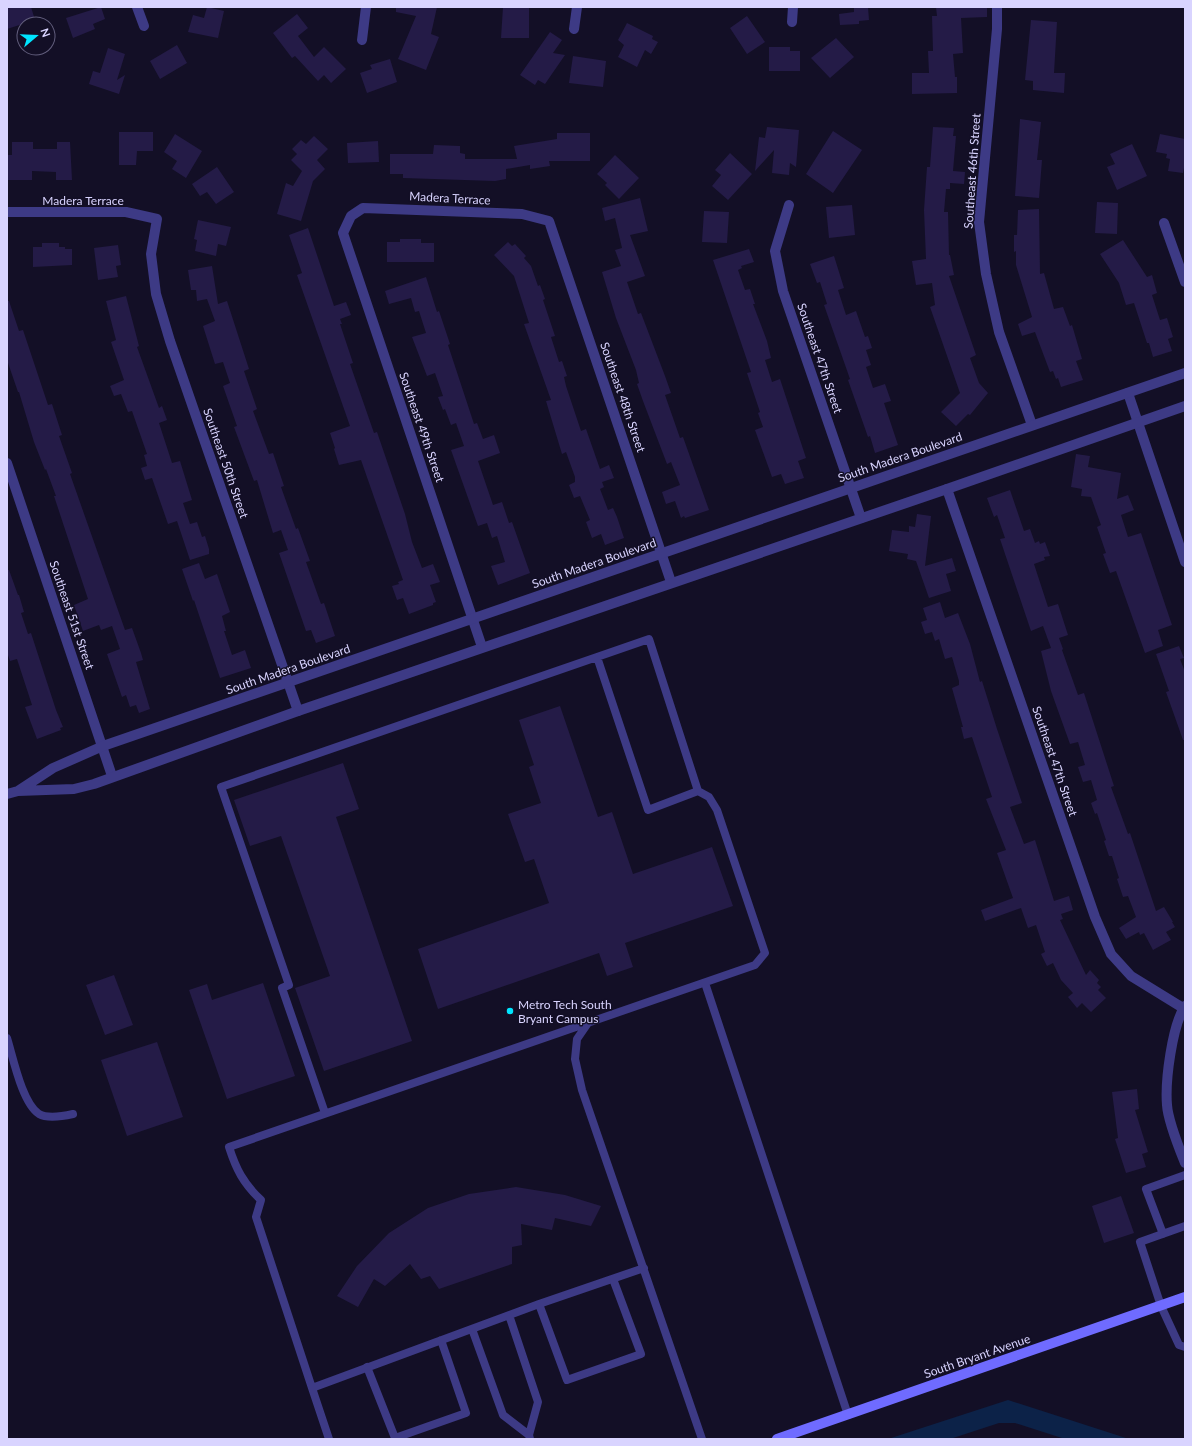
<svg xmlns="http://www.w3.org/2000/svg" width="1192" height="1446" font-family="Lato,sans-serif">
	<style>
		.water { fill: #0c2248 }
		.building { fill: #241b47 }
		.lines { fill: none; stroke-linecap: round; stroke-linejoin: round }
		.service { stroke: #3d3a85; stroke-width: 8 }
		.minor { stroke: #3d3a85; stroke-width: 10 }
		.tertiary { stroke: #3d3a85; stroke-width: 10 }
		.secondary { stroke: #6f6bff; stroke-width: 10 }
		.poi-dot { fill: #00e5ff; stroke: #130f26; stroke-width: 1.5 }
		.labels { text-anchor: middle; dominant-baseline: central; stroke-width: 3; stroke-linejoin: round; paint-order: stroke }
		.street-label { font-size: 12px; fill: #d9d4ff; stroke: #130f26 }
		.poi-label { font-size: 12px; fill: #d9d4ff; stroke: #130f26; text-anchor: start }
	</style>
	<rect width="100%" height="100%" fill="#130f26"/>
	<!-- water -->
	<path class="water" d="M1008 1400 1129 1439H1065L1015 1423H999L950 1439H888Z"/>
	<!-- building -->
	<path class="building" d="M7 7H31L35 20 7 29Z
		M101 7 105 19 93 24 95 29 73 38 66 18Z
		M207 7 224 11 218 38 188 32 193 15 204 18Z
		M396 7H437L431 34 439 37 426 70 398 59 416 16 396 12Z
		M503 7H529V38H501Z
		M854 7H868L869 20 859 21V24L840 25 839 14 854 12Z
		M936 7H987V17L961 18 963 53 953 54 955 77H957V93L912 94V73H929L928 51H933L932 16H937Z
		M297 14 308 28 298 36 314 57 324 47 346 69 331 83 324 75 318 81 295 56 292 58 273 33Z
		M747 16 765 42 747 54 730 28Z
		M1031 20 1057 22 1054 73H1065L1064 93 1033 90V81L1025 80Z
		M627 23 653 36 652 39 658 42 651 54 645 50 637 67 618 57 624 45 618 40Z
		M550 32 562 40 553 53 565 55 545 84 538 80 535 85 520 75Z
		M836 38 854 57 830 78 811 58Z
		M177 45 187 63 160 79 150 61Z
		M769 47H790V51H800V71H769Z
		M108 48 125 54 117 80 125 75 119 94 89 84 93 71 100 73Z
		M573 56 606 61 603 87 569 83Z
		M390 59 397 82 367 93 360 73 372 69 370 65Z
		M1020 119 1041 122 1037 160H1042L1039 198 1015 196Z
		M767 127 799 130 796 167 790 163 789 175 772 173 774 150 755 171 759 137 765 138Z
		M933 127 954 128 953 136H956L953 171 965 172 964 184 950 183V189H946L944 212H948L949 255H950L954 275 949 276 976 355 970 358 979 383 988 393 970 415 968 414 956 426 941 412 960 393 930 307 935 305 932 283 916 285 912 261 926 259 924 210 927 167H930Z
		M833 131 862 150 833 193 806 174Z
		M119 132H153V151H137L136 165H119Z
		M557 133H590V161H549L550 166 530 169V165L506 169V179L495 181 403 178V174H390V154H433L434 145 460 146V153L465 154V159H517L514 146 557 139Z
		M175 134 202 151 186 178 172 169 177 161 164 152Z
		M1160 134 1185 139V163L1183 173 1168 171 1170 159 1166 158 1167 154 1156 152Z
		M314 136 328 149 317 160 325 169 313 181 301 221 277 214 286 183 293 186 302 171 291 160 297 154 292 149 301 140 306 144Z
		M378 141 379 162 348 163 347 143Z
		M12 142H33V149H57V142H70L72 180H56V172L32 171V180H7V155H12Z
		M1132 144 1147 176 1117 190 1107 167 1115 164 1110 154Z
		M730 153 752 174 728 200 712 186 721 175 715 170Z
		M615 155 639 178 619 199 605 185 607 183 597 174Z
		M217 167 234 192 216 204 207 192 200 196 192 184Z
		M640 198 648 231 630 235 645 276 627 282 638 314 641 313 665 376 671 393 665 395 680 438 683 437 709 510 685 518 684 516 681 518 675 501 666 504 662 492 680 485 671 462 667 464 643 401 637 384 639 383 636 370 616 318 602 272 621 266 615 250 622 248 615 218 605 221 602 208Z
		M1097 202 1118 203 1117 234 1095 233Z
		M852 205 855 235 829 238 826 207Z
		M1039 209 1040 274 1044 273 1054 309 1063 307 1070 326 1072 325 1082 359 1076 361 1083 380 1061 387 1058 378 1056 379 1053 371 1050 372 1035 332 1022 336 1018 324 1032 317 1016 265V251L1014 252V235H1017L1018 210Z
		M704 211 729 212 727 243 702 242Z
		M198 220 231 227 226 246 218 244 216 256 195 251 197 240 194 239Z
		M308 228 334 306 346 302 351 315 340 319 342 324H340L353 363 350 364 374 433 377 432 405 514 412 542 422 568 433 564 440 582 430 585 436 602 433 603V605L409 614 403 598 397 600 392 586 399 584 398 582 403 580 361 460 339 465 334 449 335 448 330 433 350 426 297 275 302 273 289 235Z
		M400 239H421V243H434V262H387V242H400Z
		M1123 240 1147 277 1152 275 1157 293 1152 295 1160 320 1167 318 1173 337 1168 339 1172 351 1153 357 1149 343H1147L1134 303 1126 305 1119 283 1100 254Z
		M508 242 512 246 515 244 526 256 524 258 531 266 538 286 540 285 545 299 543 300 555 336 551 337 559 362 562 361 567 376 564 377 566 386 581 431 586 429 600 469 609 465 614 478 602 482 604 487 600 489 608 510 613 508 617 517 624 538 605 545 601 534 592 538 586 522 590 520 580 496 574 498 569 485 575 482V477L566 452 562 454 546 401 551 400 524 324 529 323 514 276 494 255Z
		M42 243H59V247H65V249H72V265L33 267V247H42Z
		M118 245 121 265 116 266 118 277 98 280 94 248Z
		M749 249 754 262 741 266 742 268 738 270 745 290 750 289 755 304H753L767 341 771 358 765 360 772 382 780 379 806 458 798 461 804 478 785 484 781 474 772 477 755 430 763 427 758 413 760 412 747 373 751 372 713 260Z
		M834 256 844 288 838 290 846 315 856 311 865 337 868 336 872 348 866 350 871 365 866 367 873 388 885 384 891 401 884 403 898 445 875 453 870 436 868 437 848 380 850 379 824 305 827 304 820 282 817 283 810 264Z
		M212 266 218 304 227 301 249 369 244 371 257 409 253 411 269 454 273 453 284 486 281 487 296 529 298 528 310 561 306 562 321 604 324 603 335 636 316 643 311 630 306 631 279 553 288 550 281 530 273 533 257 480 254 481 234 427 237 426 223 386 230 383 223 362 215 364 203 326 215 321 207 299 197 301 196 290H191L188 270Z
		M426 277 437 312 439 311 450 344 448 345 474 424 477 423 483 439 494 435 500 453 478 461 493 505 502 502 509 523 512 522 530 573 498 585 491 566 505 562 497 536 492 538 487 523 478 526 451 450 464 446 456 423 451 425 445 409 443 410 438 397 443 396 435 373 427 376 412 337 426 333 419 311 415 312 411 298 389 304 385 291Z
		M126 296 139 346 137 347 159 408 162 406 167 420 159 423 172 463 180 461 192 500 183 503 190 524 197 522 202 537 205 536 209 549V554L190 560 177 521 168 524 152 478 145 480 141 468 147 466 144 455 147 454 132 411 128 412 121 394 114 396 110 386 124 380 111 342 116 340 106 301Z
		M7 301H9L19 331 23 330 48 405 52 404 62 435 59 436 72 473 70 474 125 630 132 628 141 653 143 660 136 662 150 709 139 713 136 705 130 707 126 695 122 697 107 654 120 649 112 626 101 630 99 625 83 631 74 605 88 599 54 496H56L46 469 45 470 34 442 19 392H18L7 360Z
		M1076 454 1090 456 1088 467 1121 473 1117 499 1128 495 1134 510 1121 515 1128 537 1141 533 1172 625 1158 630 1163 646 1145 653 1116 571 1110 573 1103 554 1106 553 1097 527 1101 525 1091 497 1081 496 1082 489 1071 487Z
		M1010 490 1024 531 1030 529 1035 543 1039 541 1040 544 1045 542 1050 556 1044 557 1045 560 1034 564 1048 607 1058 604 1068 635 1059 638 1063 649 1062 650 1078 695 1084 693 1114 786 1111 787 1128 834 1130 833 1156 911 1164 907 1173 922H1172L1175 927 1166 932 1171 940 1153 950 1144 933 1140 935 1139 932 1126 939 1119 928 1136 917 1128 896 1123 897 1117 879 1119 878 1112 856H1109L1104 841 1106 840 1097 813 1095 814 1091 803 1097 800 1091 780 1083 782 1078 767 1085 765 1078 742 1070 744 1051 691 1041 651 1051 648 1043 626 1031 631 1000 539 1005 538 997 515 994 517 987 498Z
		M917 514 931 516 925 566 952 558 956 571 946 574 951 591 929 598 916 561 907 559 908 554 889 551 892 530 909 532V526L915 527Z
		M199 563 205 579 217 574 230 612 222 616 226 631H224L232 655 245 650 251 668 220 678 194 600 193 601 182 569Z
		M7 570H9L18 595H19L24 612 21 613 28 634 31 633 56 710 63 727 60 728 61 730 37 739 25 707 32 705 17 659 10 661 7 652Z
		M940 602 945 618 958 613 970 644 980 682 982 681 997 729 1022 803 1010 807 1024 844 1035 840 1054 901 1069 896 1073 910 1061 914 1063 919 1060 920 1086 975 1090 970 1099 980 1097 983 1101 987 1098 990 1106 998 1091 1012 1082 1003 1077 1008 1068 997 1073 993 1061 980 1053 963 1047 966 1041 954 1045 952 1036 925 1028 928 1021 908 985 921 981 910 1013 898 997 853 1006 850 986 799 992 797 972 737 964 739 961 727H963L952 688 959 685V681L952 657 945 659 939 639 935 641 932 632 925 634 921 622 927 620 923 608Z
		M1179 646 1184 658 1180 659 1185 672V740H1183L1166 692 1169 691 1156 654Z
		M560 706 598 817 612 812 633 874 712 847 733 906 625 943 633 967 607 976 599 953 438 1009 418 949 549 903 534 859 525 862 508 814 541 803 529 767 534 765 519 720Z
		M343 763 359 809 336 817 412 1041 324 1071 295 988 330 976 281 836 250 846 234 800Z
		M114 975 133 1025 105 1035 86 985Z
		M263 983 295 1076 227 1099 189 990 207 984 212 1000Z
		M157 1042 183 1117 127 1136 101 1060Z
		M1137 1089 1139 1109 1135 1110 1148 1152 1142 1154 1146 1167 1126 1173 1115 1139 1118 1138 1112 1092Z
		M516 1187 565 1195 601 1206 591 1226 555 1218 552 1230 521 1224 522 1245 512 1247V1264L439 1289 430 1276 421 1279 410 1264 385 1286 374 1279 358 1307 337 1296 357 1266 389 1233 428 1208 469 1194Z
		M1121 1196 1134 1233 1104 1243 1092 1206Z"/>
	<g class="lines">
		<!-- service -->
		<path class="service" d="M597 657 649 639 698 791
			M705 983 848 1415
			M588 1023 577 1039 575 1059 582 1090 702 1439
			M7 1038C13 1057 22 1103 39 1114 48 1119 64 1116 73 1114
			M325 1113 282 988 289 985 221 787 597 657 648 810 698 791 709 797 717 810 765 953 755 965 229 1147C236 1169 243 1183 261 1200L256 1217 312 1388 539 1304 644 1268
			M1185 1226 1140 1242 1161 1306 1179 1345 1185 1347
			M1163 1234 1146 1189 1185 1175
			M539 1304 567 1380 641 1354 613 1279
			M509 1315 538 1402 529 1435
			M472 1329 503 1415 529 1435 530 1439
			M367 1367 395 1438 466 1413 441 1340
			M312 1388 329 1439"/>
		<!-- minor -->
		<path class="minor" d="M137 7 144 26
			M997 7V29L979 222 986 274 999 332 1032 425
			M792 22 793 7
			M574 29 577 7
			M362 40 366 7
			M789 205 775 251 783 291 861 518
			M7 212H126L157 219 151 254 156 294 170 341 298 711
			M1164 223 1185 282
			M1128 393 1185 562
			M7 463 112 776
			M947 489 1095 917 1111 954 1131 976 1183 1008
			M482 647 343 233 351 216 363 208 522 214 549 221 671 582
			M1185 1006C1172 1026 1165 1081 1167 1105 1168 1121 1179 1148 1185 1163"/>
		<!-- tertiary -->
		<path class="tertiary" d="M18 791 74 789 94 784 298 711 947 489 1185 406
			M7 794 18 791 53 768 103 746 1185 373"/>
		<!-- secondary -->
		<path class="secondary" d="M777 1439 1185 1297"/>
	</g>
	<!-- markers -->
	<circle class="poi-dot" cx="510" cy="1011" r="4"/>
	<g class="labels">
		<!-- street labels -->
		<g class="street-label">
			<text transform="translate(972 171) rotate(-86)">Southeast 46th Street</text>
			<text transform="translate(450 198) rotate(3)">Madera Terrace</text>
			<text x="83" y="200">Madera Terrace</text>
			<text transform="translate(820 358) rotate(71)">Southeast 47th Street</text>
			<text transform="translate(623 397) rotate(71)">Southeast 48th Street</text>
			<text transform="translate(422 427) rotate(71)">Southeast 49th Street</text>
			<text transform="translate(900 457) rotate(-19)">South Madera Boulevard</text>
			<text transform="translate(226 463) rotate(71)">Southeast 50th Street</text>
			<text transform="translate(594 563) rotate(-19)">South Madera Boulevard</text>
			<text transform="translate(72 615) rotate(71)">Southeast 51st Street</text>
			<text transform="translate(288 669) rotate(-19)">South Madera Boulevard</text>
			<text transform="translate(1055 761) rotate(71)">Southeast 47th Street</text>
			<text transform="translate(977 1356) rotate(-19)">South Bryant Avenue</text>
		</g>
		<!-- poi labels -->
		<g class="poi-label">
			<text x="518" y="1004">Metro Tech South<tspan x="518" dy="14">Bryant Campus</tspan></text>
		</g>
	</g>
	<!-- border -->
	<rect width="1192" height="1446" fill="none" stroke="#d9d4ff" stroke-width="16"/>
	<!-- north arrow -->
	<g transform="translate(36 36) rotate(71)"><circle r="19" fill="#130f26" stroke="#625e7d"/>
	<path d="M0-3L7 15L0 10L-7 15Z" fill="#00e5ff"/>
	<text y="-6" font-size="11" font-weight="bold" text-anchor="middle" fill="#d9d4ff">N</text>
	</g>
</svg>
